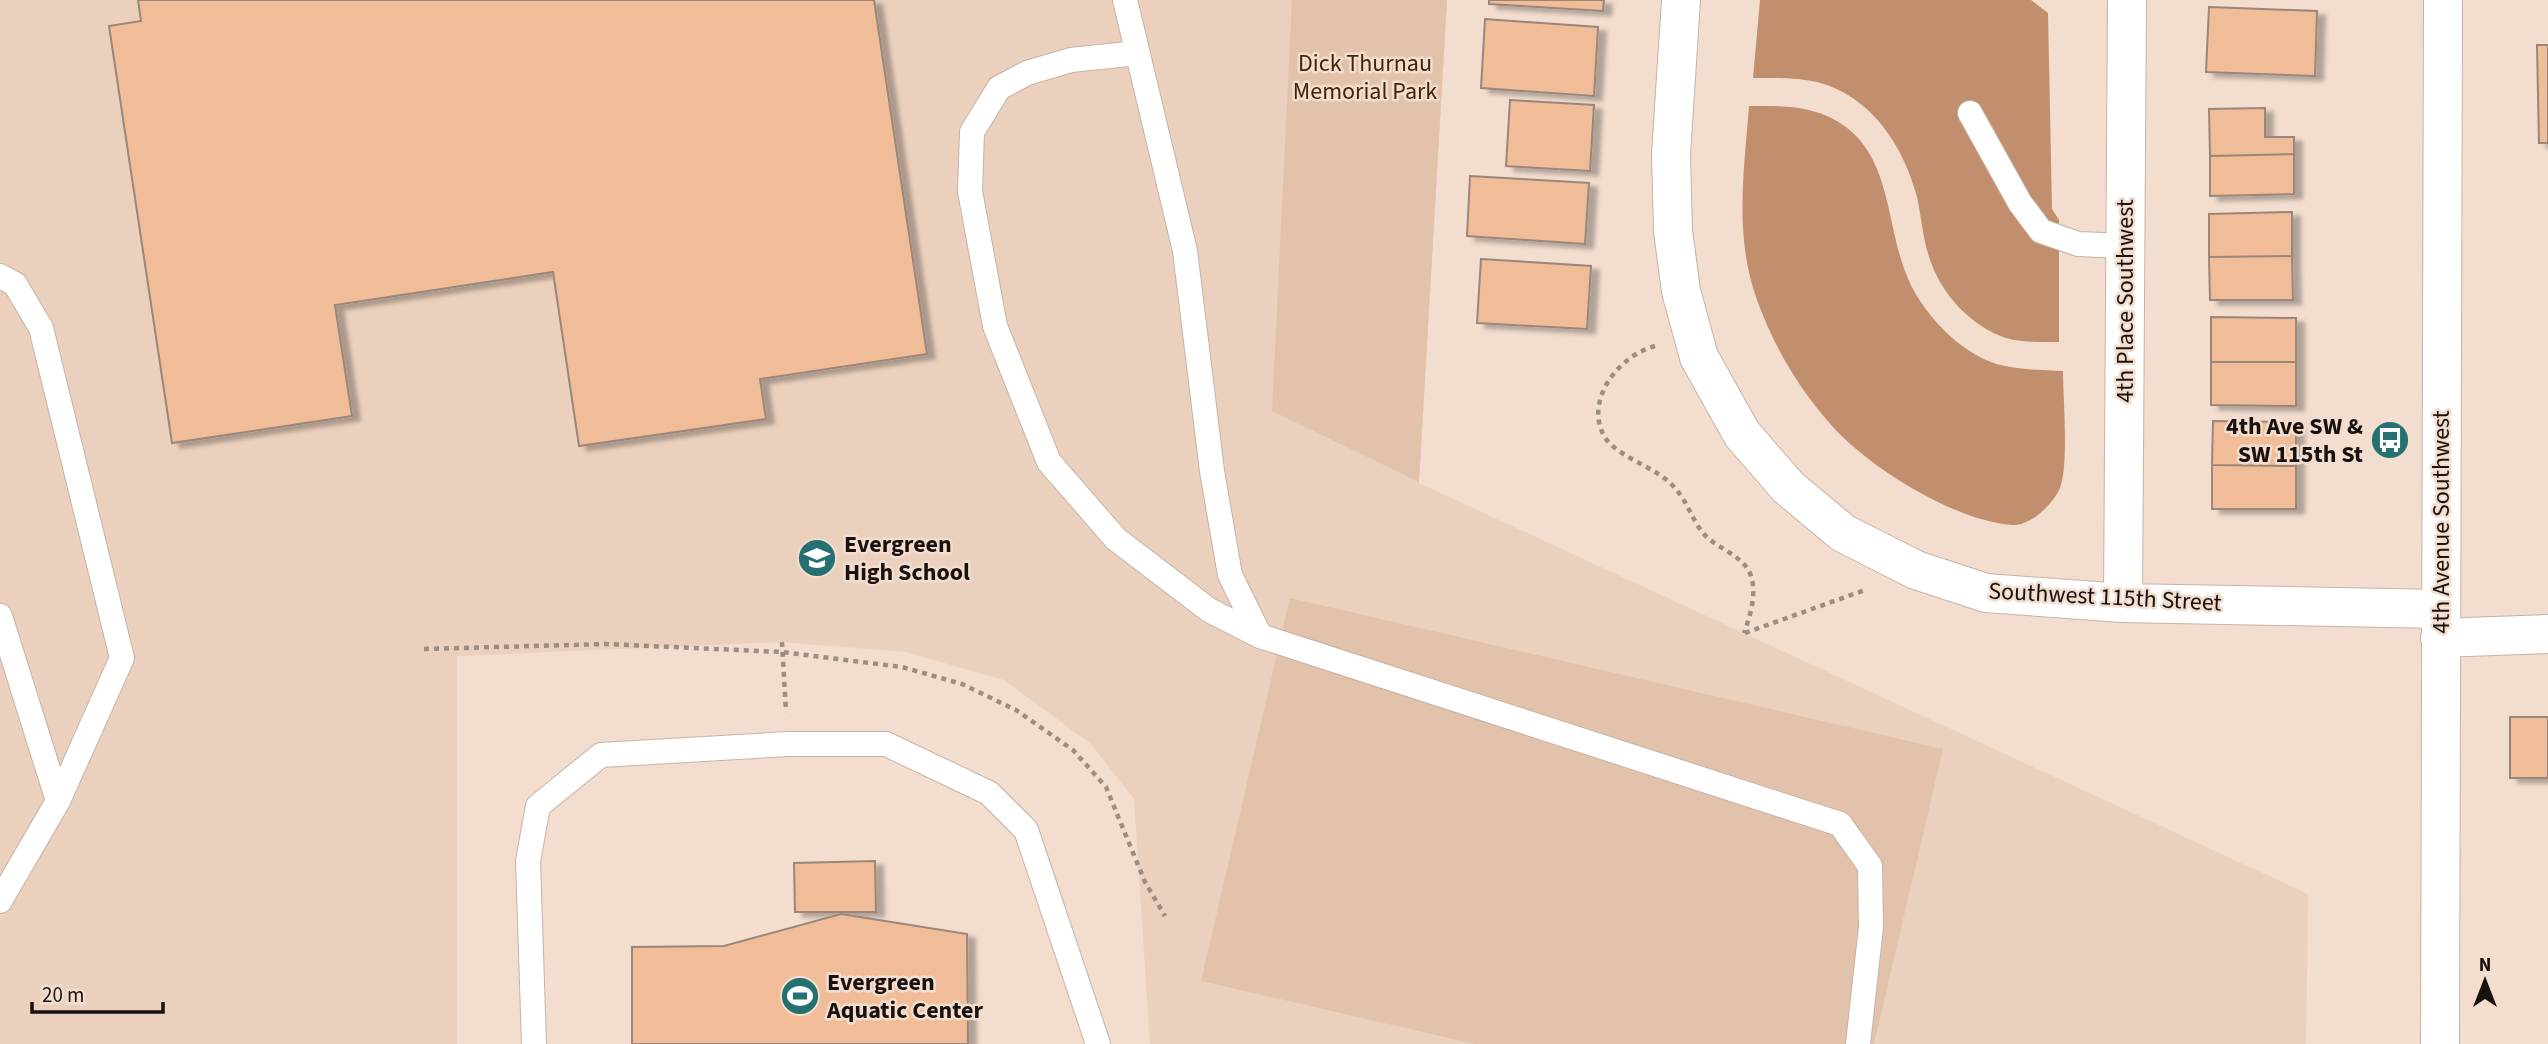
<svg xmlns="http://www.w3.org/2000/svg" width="2548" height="1044" font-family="'Source Sans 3',sans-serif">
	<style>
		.built { fill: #ebd0bd }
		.green { fill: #e3c2ac }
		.water { fill: #c18f6d }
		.building { fill: #f1bd99; stroke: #9a867a; stroke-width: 2; filter: url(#shadow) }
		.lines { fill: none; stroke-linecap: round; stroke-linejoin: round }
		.service-casing { stroke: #c7b3a5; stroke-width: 26 }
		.minor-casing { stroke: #c7b3a5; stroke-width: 40 }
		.tertiary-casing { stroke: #c7b3a5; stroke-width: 40 }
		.path { stroke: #9c8d83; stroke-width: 4.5; stroke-dasharray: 5 5; stroke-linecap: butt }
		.service { stroke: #fff; stroke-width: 24 }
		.minor { stroke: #fff; stroke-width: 38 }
		.tertiary { stroke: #fff; stroke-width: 38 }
		.labels { text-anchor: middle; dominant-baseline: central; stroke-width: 5; stroke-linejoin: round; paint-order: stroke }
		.park-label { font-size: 24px; fill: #442306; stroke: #f2ddcf }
		.street-label { font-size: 24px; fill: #18110d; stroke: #f2ddcf }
		.poi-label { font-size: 24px; font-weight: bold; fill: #18110d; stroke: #f2ddcf; text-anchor: start }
	</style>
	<defs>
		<filter id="shadow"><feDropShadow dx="8" dy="4.5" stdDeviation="2" flood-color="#0004"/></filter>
	</defs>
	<rect width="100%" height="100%" fill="#f2ddcf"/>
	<!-- built -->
	<path class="built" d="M0 0H1447L1419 483 2308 894 2306 1044H1150L1134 799 1091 744 1004 680 906 652 782 642 457 656V1044H0Z"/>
	<!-- green -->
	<path class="green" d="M1292 0H1447L1419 482 1272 411Z
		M1290 598 1943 749 1874 1044H1475L1201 981Z"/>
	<!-- water -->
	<path class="water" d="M1760 0H2031L2048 13 2052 209 2059 220V342C2042 342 2023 343 2006 338 1973 327 1944 297 1932 265 1923 243 1922 220 1917 197 1903 145 1871 96 1817 82 1796 77 1774 78 1753 78Z
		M1749 106C1775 106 1802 105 1827 116 1893 145 1884 221 1907 276 1916 299 1932 319 1950 336 1966 350 1984 362 2005 366 2024 370 2044 370 2063 371 2063 399 2069 465 2060 488 2053 504 2031 526 2012 525 1955 521 1870 468 1833 427 1799 389 1774 347 1757 300 1734 236 1744 172 1749 106Z"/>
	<!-- building -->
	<path class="building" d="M138 0H874L927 354 760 379 766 419 579 446 553 272 335 305 352 416 172 443 109 26 141 21Z
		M1489 0H1604L1603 11 1489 4Z
		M2209 7 2317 11 2315 76 2206 72Z
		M1485 19 1598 27 1594 96 1481 88Z
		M2537 45H2548V143H2539Z
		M1510 100 1594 105 1590 171 1506 166Z
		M2265 108V137H2294V154L2210 156 2209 109Z
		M2294 154V194L2210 196V156Z
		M1470 176 1589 183 1585 244 1467 236Z
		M2292 212V256L2209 257V214Z
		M2292 256 2293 300H2210L2209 257Z
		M1481 259 1591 266 1587 329 1477 323Z
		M2211 317 2296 318V362H2211Z
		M2211 362H2296V406L2211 405Z
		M2213 421 2296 422V466L2212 465Z
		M2212 465 2296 466V509H2212Z
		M2510 717H2548V778H2510Z
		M875 861 876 912H795L794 863Z
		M841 914 967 934 968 1044H632V947L724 946Z"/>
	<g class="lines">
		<!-- service casing -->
		<g class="service-casing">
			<path id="service" d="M1125 0 1185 251 1212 471 1230 575 1260 636 1840 824 1870 866 1871 927 1858 1044
				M1138 53 1071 60 1027 73 999 88 972 132 970 191 995 326 1049 462 1116 539 1209 610 1260 636
				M1970 113 2020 203 2041 231 2078 244 2125 246
				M0 276 15 284 41 328 122 658 58 801 0 901
				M0 616 58 801
				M534 1044 528 861 538 806 601 755 788 744H886L989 793 1026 830 1098 1044"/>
		</g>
		<!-- minor casing -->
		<g class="minor-casing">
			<path id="minor" d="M1681 0 1671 154 1673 231 1681 291 1699 357 1742 434 1788 487 1843 533 1916 570 1986 593 2123 603 2440 609
				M2123 603 2127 0
				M2440 638 2548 634"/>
		</g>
		<!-- tertiary casing -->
		<g class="tertiary-casing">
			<path id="tertiary" d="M2440 1044 2443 0"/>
		</g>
		<!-- path -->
		<path class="path" d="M1655 346C1620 355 1584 399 1604 436 1616 456 1650 465 1669 482 1688 499 1690 518 1704 534 1717 549 1744 555 1751 576 1757 595 1750 616 1744 633
			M1745 633 1865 590
			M782 642 786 712
			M424 649 606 644 782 652 902 667 962 684 1016 710 1073 750 1106 787 1145 882 1165 916"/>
		<!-- service -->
		<use href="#service" class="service"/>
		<!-- minor -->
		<use href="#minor" class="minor"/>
		<!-- tertiary -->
		<use href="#tertiary" class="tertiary"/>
	</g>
	<!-- icons -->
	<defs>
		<g id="bus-disc" transform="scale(2.0125)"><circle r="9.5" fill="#257071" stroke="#f2ddcf"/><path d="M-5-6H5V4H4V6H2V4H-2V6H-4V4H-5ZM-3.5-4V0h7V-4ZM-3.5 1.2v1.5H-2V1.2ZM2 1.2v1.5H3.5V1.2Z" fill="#fff"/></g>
		<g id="school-disc" transform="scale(2.0125)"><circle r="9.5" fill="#257071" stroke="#f2ddcf"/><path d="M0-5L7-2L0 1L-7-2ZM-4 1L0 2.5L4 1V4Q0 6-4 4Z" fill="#fff"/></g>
		<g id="stadium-disc" transform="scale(2.0125)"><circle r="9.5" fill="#257071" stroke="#f2ddcf"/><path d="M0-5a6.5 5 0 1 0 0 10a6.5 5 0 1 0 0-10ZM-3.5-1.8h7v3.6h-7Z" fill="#fff"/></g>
	</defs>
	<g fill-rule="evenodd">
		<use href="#bus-disc" x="2390" y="440"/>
		<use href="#school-disc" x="817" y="558"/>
		<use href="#stadium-disc" x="800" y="996"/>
	</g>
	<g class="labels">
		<!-- park labels -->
		<g class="park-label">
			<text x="1365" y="63">Dick Thurnau<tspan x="1365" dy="28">Memorial Park</tspan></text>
		</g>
		<!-- street labels -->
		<g class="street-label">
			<text transform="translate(2125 301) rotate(-90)">4th Place Southwest</text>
			<text transform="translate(2441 522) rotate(-90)">4th Avenue Southwest</text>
			<text transform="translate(2105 597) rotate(3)">Southwest 115th Street</text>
		</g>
		<!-- poi labels -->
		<g class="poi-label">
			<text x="2363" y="426" text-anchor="end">4th Ave SW &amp;<tspan x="2363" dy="28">SW 115th St</tspan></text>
			<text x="844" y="544">Evergreen<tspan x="844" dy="28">High School</tspan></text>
			<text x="827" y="982">Evergreen<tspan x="827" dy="28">Aquatic Center</tspan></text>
		</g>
	</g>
	<!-- north arrow -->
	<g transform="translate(2485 981)" stroke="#f2ddcf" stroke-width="5" paint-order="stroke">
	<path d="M0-5L12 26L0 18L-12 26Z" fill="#18110d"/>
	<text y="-10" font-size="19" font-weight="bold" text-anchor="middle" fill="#18110d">N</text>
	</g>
	<!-- scale -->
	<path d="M32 1002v10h131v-10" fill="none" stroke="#18110d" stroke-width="3.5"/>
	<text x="42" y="1002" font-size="21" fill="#18110d" stroke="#f2ddcf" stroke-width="5" paint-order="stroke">20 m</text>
</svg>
